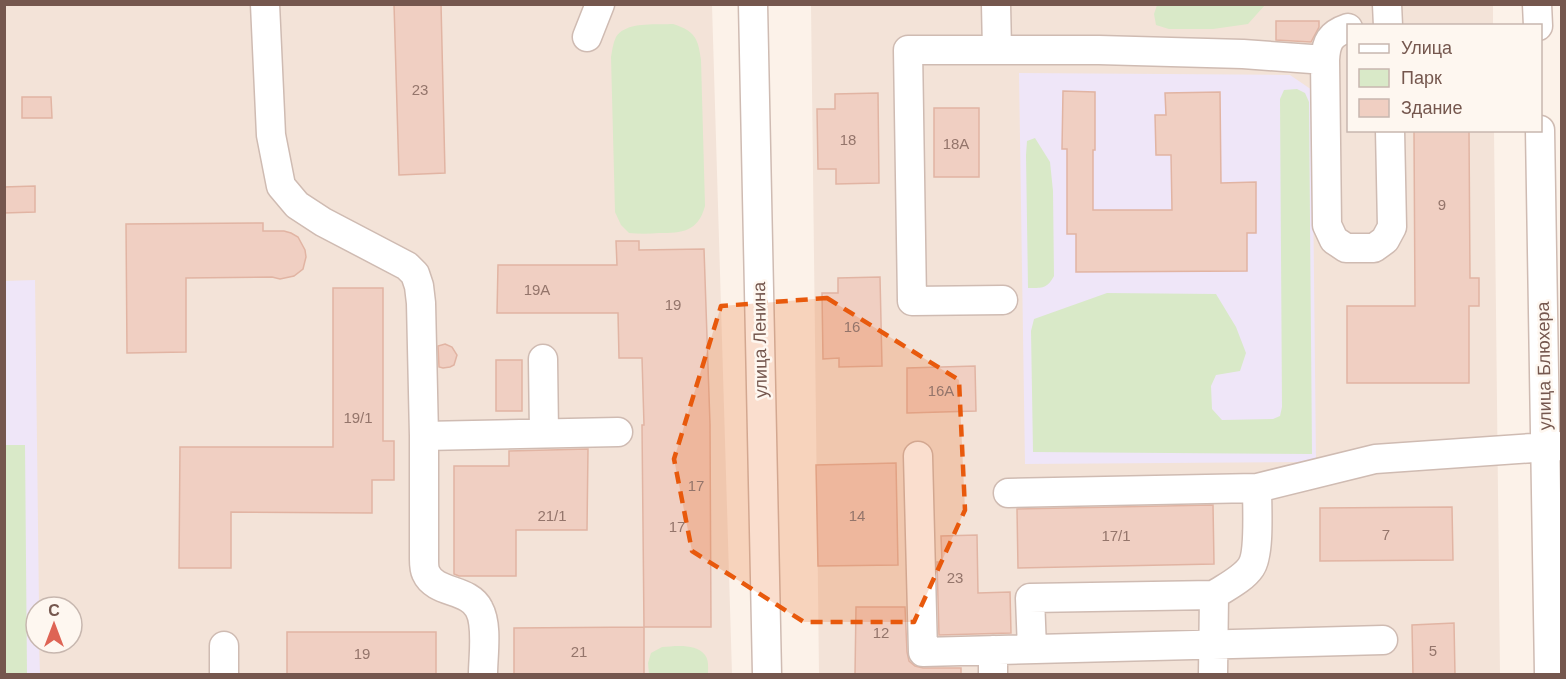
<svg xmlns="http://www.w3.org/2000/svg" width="1566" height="679" font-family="Helvetica,sans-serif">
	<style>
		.residential { fill: #f3e3d8; fill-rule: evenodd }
		.education { fill: #efe6f8 }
		.green { fill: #d9e9c8 }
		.building { fill: #f0cfc2; stroke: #e1b4a3; stroke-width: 1.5 }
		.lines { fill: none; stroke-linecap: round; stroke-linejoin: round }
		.minor-casing { stroke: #cfbbb2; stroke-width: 31 }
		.minor { stroke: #fff; stroke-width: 28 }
		.marked { fill: #e8590c; fill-opacity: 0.2; stroke: #e8590c; stroke-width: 4.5; stroke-dasharray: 12 8; stroke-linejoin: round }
		.labels { text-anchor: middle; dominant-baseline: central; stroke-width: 5; stroke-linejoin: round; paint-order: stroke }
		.number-label { font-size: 15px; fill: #94756b }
		.street-label { font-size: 18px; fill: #75574e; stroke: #fef7f0 }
	</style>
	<rect width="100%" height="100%" fill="#fcf2e9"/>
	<!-- residential -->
	<path class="residential" d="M4 5H712L732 674H5ZM36 607H72V643H36Z
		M811 5H1493V25L1348 26V130L1494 131 1500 674H819Z"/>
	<!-- education -->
	<path class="education" d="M1019 73 1290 75 1312 90 1316 462 1025 464Z
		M35 280 39 607H36V643H39L40 674H5L4 281Z"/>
	<!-- green -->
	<path class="green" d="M1157 5V4L1265 5 1248 24 1213 29H1169L1156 25 1154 14Z
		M673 24C695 31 698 38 701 60L705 206C698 232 682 233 659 233 649 234 639 234 629 233L621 225 615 212 611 57C612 51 613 43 616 37 626 21 656 25 673 24Z
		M1297 89 1305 93 1309 102 1312 454 1033 452 1031 331 1034 319 1107 293 1216 294 1236 327 1246 353 1240 371 1216 375 1211 386 1212 409 1222 420 1273 419 1280 416 1282 407 1280 99 1284 90Z
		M1035 138 1050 162 1053 191 1054 276C1047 289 1042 288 1028 288L1026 155 1027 141Z
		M5 445H25L27 674H5Z
		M662 647C675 646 696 643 705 655 709 660 708 668 708 674H649L648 663 651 653Z"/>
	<!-- building -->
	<path class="building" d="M394 4H441L445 173 399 175Z
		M1276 21H1319V27L1311 42 1276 40Z
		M1063 91 1095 92V150H1093V210H1172L1171 155H1156L1155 115H1166L1165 93 1220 92 1221 183 1256 182V233H1247V271L1076 272V234H1067V149H1062Z
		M878 93 879 183 836 184V169H818L817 109H835V94Z
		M22 97H51L52 118H22Z
		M934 108H979V177H934Z
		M1414 130H1469L1470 278H1479V306H1469V383H1347V306H1415Z
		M35 186V212L4 213V187Z
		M263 223V231H284L291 233 298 237 305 250 306 257 303 269 294 276 280 279 272 277 186 278V352L127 353 126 224Z
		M616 241H639V250L704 249 710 424 711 627H644L642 425H644L642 358H619L618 313H497L498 265H617Z
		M880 277 882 366 839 367V358L823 359 822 293H838V278Z
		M333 288H383V441H394V480H372V513L231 512V568H179L180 447H333Z
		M445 344 452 347 457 355 454 365 450 367 443 368 439 367 438 346Z
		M496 360H522V411H496Z
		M975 366 976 411 907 413V368Z
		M588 449 587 530H516V576H459L454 574V466H509V451Z
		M896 463 898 565 818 566 816 465Z
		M1213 505 1214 564 1018 568 1017 509Z
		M1452 507 1453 560 1320 561V508Z
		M977 535 978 593 1010 592 1011 633 939 635 937 562H942L941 536Z
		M856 607H905L907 652 909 661 915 666 923 668H961V675H855Z
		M1454 623 1455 675H1413L1412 625Z
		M644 627V675H514V628Z
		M287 632H436V675H287Z"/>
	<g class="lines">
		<!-- minor casing -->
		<g class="minor-casing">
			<path id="minor" d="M265 4 271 135 281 186 297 205 323 222 407 266 415 274 419 286 421 303 424 436
				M753 4 767 674
				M996 4 997 50H908L912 301 1003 300
				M1387 4 1388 26
				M1537 4 1538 26
				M587 37 600 4
				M997 50H1099L1243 54 1325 60 1327 225 1334 240 1346 248H1374L1385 240 1392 227 1390 130
				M1325 60C1326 42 1330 34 1348 28
				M1540 130 1549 674
				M543 359 544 433
				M918 456 923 652 1383 640
				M1257 488 1375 459 1562 446
				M1008 493 1257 488C1257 506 1260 554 1251 567 1243 579 1226 587 1214 595L1213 674
				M224 646V674
				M1032 649 1030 598 1214 595
				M993 650V674
				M483 674C483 656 488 625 479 609 469 588 435 594 426 573 424 569 424 563 424 559V436L618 432"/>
		</g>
		<!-- minor -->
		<use href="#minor" class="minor"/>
	</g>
	<!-- marked area -->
	<path class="marked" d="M827 298 959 380 965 510 914 622H804L692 551 674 459 721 306Z"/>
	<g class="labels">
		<!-- number labels -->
		<g class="number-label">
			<text x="420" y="89">23</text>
			<text x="848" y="139">18</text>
			<text x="956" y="143">18А</text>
			<text x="1442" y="204">9</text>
			<text x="537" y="289">19А</text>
			<text x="673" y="304">19</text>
			<text x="852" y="326">16</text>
			<text x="941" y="390">16А</text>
			<text x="358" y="417">19/1</text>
			<text x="696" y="485">17</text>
			<text x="552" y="515">21/1</text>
			<text x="857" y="515">14</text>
			<text x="677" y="526">17</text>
			<text x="1386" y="534">7</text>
			<text x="1116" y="535">17/1</text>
			<text x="955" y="577">23</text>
			<text x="881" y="632">12</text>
			<text x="1433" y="650">5</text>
			<text x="579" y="651">21</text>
			<text x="362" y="653">19</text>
		</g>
		<!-- street labels -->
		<g class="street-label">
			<text transform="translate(760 340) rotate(-91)">улица Ленина</text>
			<text transform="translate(1544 366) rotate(-91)">улица Блюхера</text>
		</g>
	</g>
	<!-- border -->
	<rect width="1566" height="679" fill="none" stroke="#75574e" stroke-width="12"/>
	<!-- legend -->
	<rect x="1347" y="24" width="195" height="108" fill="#fef7f0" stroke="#c7b7af" stroke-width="1.5"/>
	<rect x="1359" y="44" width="30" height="9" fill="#ffffff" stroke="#c7b7af" stroke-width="1.5"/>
	<text x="1401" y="54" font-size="18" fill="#75574e">Улица</text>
	<rect x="1359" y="69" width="30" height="18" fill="#d9e9c8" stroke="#c7b7af" stroke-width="1.5"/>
	<text x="1401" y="84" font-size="18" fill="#75574e">Парк</text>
	<rect x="1359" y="99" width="30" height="18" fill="#f0cfc2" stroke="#c7b7af" stroke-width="1.5"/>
	<text x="1401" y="114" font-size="18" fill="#75574e">Здание</text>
	<!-- north arrow -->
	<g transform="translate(54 625)"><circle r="28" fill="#fef7f0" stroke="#c7b7af" stroke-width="1.5"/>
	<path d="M0-4.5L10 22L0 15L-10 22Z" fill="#de6455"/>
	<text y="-9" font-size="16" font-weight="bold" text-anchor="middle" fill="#75574e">С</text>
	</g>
</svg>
